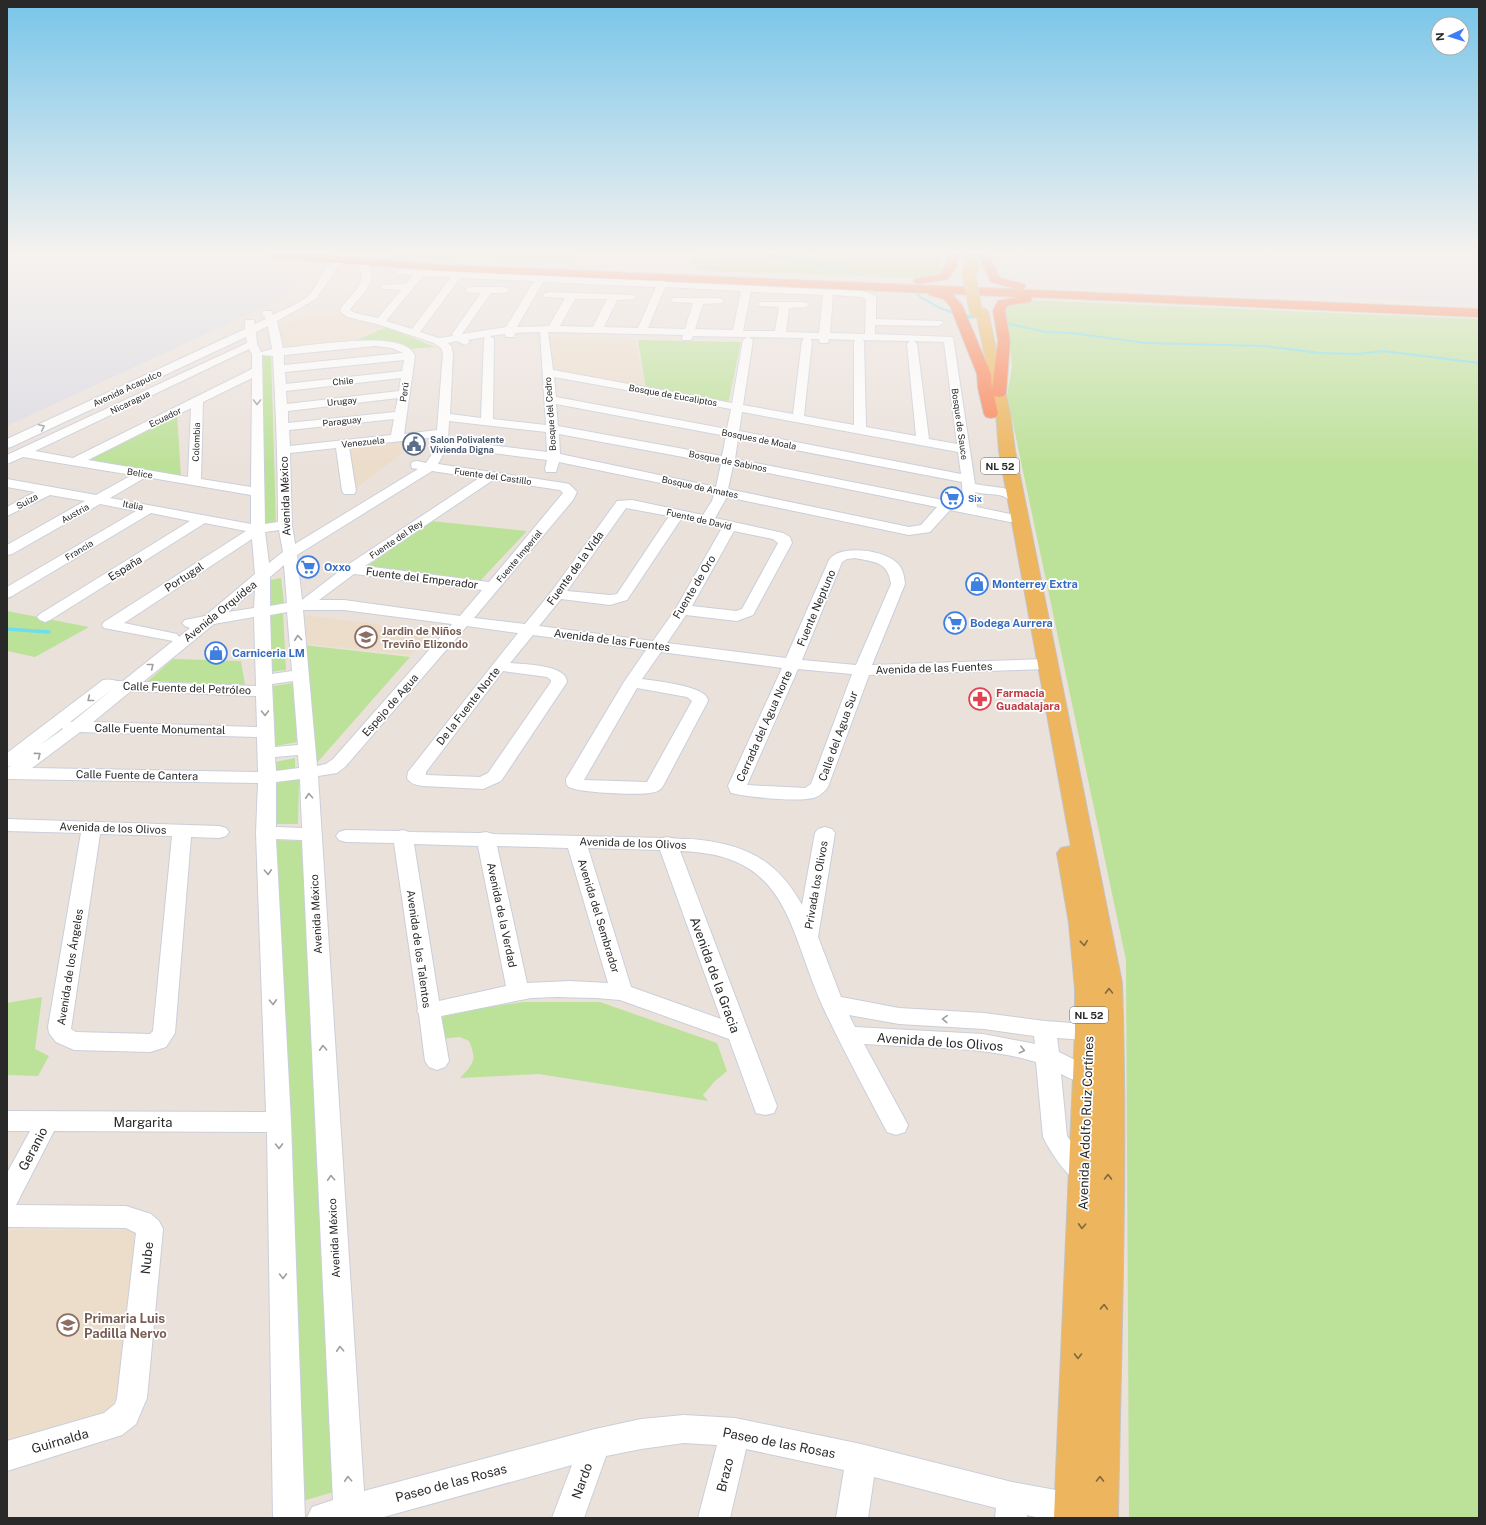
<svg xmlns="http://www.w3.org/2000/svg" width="1486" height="1525" font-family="'Public Sans',sans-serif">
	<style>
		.industrial { fill: #dcdbe3 }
		.education { fill: #ecdcca }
		.green { fill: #bce198 }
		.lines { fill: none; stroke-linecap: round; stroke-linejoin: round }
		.stream-far1 { stroke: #6fdeeb; stroke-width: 2 }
		.stream { stroke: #6fdeeb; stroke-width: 3.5 }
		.canal { fill: #6fdeeb; fill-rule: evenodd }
		.minor-casing { stroke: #c9cfda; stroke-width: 2 }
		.major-casing { stroke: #c3c3c3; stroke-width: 2 }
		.highway-casing { stroke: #c3c3c3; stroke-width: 2 }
		.minor { fill: #fff; fill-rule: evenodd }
		.major { fill: #edb55d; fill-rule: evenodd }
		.highway { fill: #fa8356; fill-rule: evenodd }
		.major-bridge-casing { stroke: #c3c3c3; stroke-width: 14; stroke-linecap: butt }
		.major-bridge { stroke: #edb55d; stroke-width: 12 }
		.oneway { stroke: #9f9f9f }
		.oneway2 { stroke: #816840 }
		.labels { text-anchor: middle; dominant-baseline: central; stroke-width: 3.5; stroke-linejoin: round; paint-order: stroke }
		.far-street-label { font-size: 9px; fill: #292929; stroke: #fff }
		.far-service-label { font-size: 9px; font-weight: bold; fill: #4e5e75; stroke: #fff; text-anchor: start }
		.far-shop-label { font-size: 9px; font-weight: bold; fill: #366cbe; stroke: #fff; text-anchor: start }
		.shield { fill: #fff; stroke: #696969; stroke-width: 1 }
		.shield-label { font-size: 10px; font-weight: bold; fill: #292929 }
		.street-label { font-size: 11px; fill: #292929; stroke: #fff }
		.shop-label { font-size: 11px; font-weight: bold; fill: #366cbe; stroke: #fff; text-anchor: start }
		.education-label { font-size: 11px; font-weight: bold; fill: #785e54; stroke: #fff; text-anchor: start }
		.health-label { font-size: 11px; font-weight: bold; fill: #be3a42; stroke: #fff; text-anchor: start }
		.near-street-label { font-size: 13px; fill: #292929; stroke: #fff }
		.near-education-label { font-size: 13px; font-weight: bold; fill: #785e54; stroke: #fff; text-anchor: start }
	</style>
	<rect width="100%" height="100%" fill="#ebe1db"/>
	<!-- industrial -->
	<path class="industrial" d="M7 255H181L307 263 287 296 7 426Z
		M487 255H690L685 268 477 259Z
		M988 255H1479V303L1137 290 1094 285 1023 283 1010 282 1000 278Z"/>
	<!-- education -->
	<path class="education" d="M331 312 383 326 344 343 282 350 278 323Z
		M548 337 635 340 646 390 551 372Z
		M402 440 403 453 355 489 348 447Z
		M303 615 432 631 410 655 308 644Z
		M10 1230H135L122 1416 7 1442V1235Z"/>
	<!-- green -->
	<path class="green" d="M390 255H573L567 261 467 257 452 259Z
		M695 255H801L824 260 822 255H939L943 276 920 278 706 271 688 266Z
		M1030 300 1479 319V1518H1129L1126 960 1007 395 1012 367 1006 309 1009 305Z
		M386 327 435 347 409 349 382 340 352 342Z
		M638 340 741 342 728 404 646 390Z
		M271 355 276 525 264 527 258 357Z
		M177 413 181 478 81 461Z
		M431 521 527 531 481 580 366 567Z
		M281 578 284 603 267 607 265 581Z
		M7 611 89 627 35 657 7 651Z
		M283 613 286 670 269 672 265 617Z
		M303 645 410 657 315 765Z
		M173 659 241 661 245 685 148 681Z
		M293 683 297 742 275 746 273 686Z
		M295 758V771L275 772V762Z
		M275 778H299L298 824H276Z
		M273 840 303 841 344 1489 299 1502Z
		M42 997 35 1049 49 1056 38 1076 7 1075V1003Z
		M524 1002H600L717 1043 727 1071 715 1081 703 1095 708 1101 539 1074 460 1078C474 1063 477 1060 469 1041L460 1037 440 1039 432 1019 487 1007Z"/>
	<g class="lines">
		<!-- stream-far1 -->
		<path class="stream-far1" d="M774 255 856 274
			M915 291 920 297 940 308 957 314
			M1009 324 1046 332 1071 333 1145 343 1264 346 1320 353 1357 354 1383 351 1479 363"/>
		<!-- stream -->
		<path class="stream" d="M7 629 49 632"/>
		<!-- canal -->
		<path class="canal" d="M964 314H970L975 317 974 319 964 318Z"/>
		<!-- minor casing -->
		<g class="minor-casing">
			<path id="minor" d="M340 257 345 260 336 269 316 299 277 321 283 348C311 346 384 333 407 347 411 349 413 352 415 356L404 434 437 430 443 353 441 348 434 343 377 324 347 317 340 311 341 308C351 294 369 284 358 265L361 260 364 259 369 262 368 265C379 285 360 295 350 310L355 313 378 318 401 290 383 289 381 287 383 285 406 284 413 275 398 274 396 272 398 270 401 269 537 276 541 274 545 276 658 281 662 280 666 282 863 291 874 295 876 297V319L942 321 943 323 938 326 875 325V334L953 337 975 484C990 488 1013 485 1023 499L1021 502C1013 504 1012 501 1005 497 997 493 985 495 975 492L977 507 1010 514 1013 508H1023L1025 511 1021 521 1010 522 950 510 930 532 909 535 727 497 715 518 783 533 790 537 792 543 753 615 737 621 686 615 667 643 786 658 829 560C840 544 883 550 896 562 903 568 904 575 905 584L872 665 1048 659 1054 661 1056 664 1054 667 1048 669 869 675 828 787C825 791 821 795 816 797 802 803 748 797 731 793L728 786 782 668 661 652 642 679C656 681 708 686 708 701L663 786C660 791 656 792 650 793 638 795 578 793 569 787 566 785 566 782 566 779L624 682 646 650 533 635 510 663C524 664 567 665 567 682L501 781 483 789 423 786C416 785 411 784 407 778L408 772 518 633 467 626 345 767 337 773 318 776 364 1491 595 1429 641 1419 684 1415 735 1418 861 1444 1012 1482 1078 1494 1089 1499 1094 1510 1090 1518H1040L1027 1515V1518H995L996 1508 874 1477 868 1518H836L844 1470 746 1449 730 1518H698L717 1445 684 1443 641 1449 606 1456 584 1518H552L572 1465 380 1518H307L312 1507 333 1500 302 840 276 839 291 1122 305 1518H273L267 1132 54 1131 16 1205 126 1206 151 1214 159 1221 163 1229 147 1398 136 1424 122 1435 7 1471V1441L104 1413 115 1404 117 1398 136 1233 126 1228 7 1227V1173L30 1131H7V1111L266 1112 256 833 258 783 7 779V768L11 766 7 767V753L103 680C111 678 115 682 123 681L173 641 104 628 102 625 104 622 246 531 205 523 50 620 45 622 40 620 37 617 40 614 190 521 151 513 12 596 7 598V587L136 511 100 504 12 554 7 555V545L85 501 50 495 7 516V507L35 492 7 487V479L96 495 132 475 23 457 7 464V455L247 343 246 337 11 447 7 448V439L245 329V322L246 320H254L255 324 266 319 262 313 263 311H271L273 315C284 309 300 304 309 295 320 285 323 261 340 257ZM423 276 451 277 412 329 386 321ZM460 278 534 281 506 327 462 334 491 293H505L510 290 505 287H470L467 288 465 290 467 292 481 293 452 334 453 336 439 338 420 332ZM543 282 656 287 638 328 604 327 617 300 634 299 636 297 634 295 548 292 545 293 543 295 545 297 565 298 549 326 517 327ZM665 287 741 291 733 330 695 329 703 304 722 303 724 301 722 299 719 298H673L671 300 673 302 693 303 685 329 648 328ZM751 292 823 295 819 333 786 332 789 308 807 307 808 305 807 303 803 302H759L758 304 759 306 779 307 775 331H743ZM833 295 862 297 866 299 865 334 830 333ZM575 299H607L593 327 560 326ZM268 326 272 349 261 352 257 344 256 332ZM540 332 546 425 493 419 494 339 490 336 505 334 506 337H514L515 333ZM548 332 683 335 682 338 683 340H691L693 336 747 337 743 340 732 403 553 370ZM485 337 484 339 481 418 450 414 453 353 451 346 448 343 457 341 465 345 470 342 468 340ZM749 337 804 338 802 341 793 414 743 405 753 340ZM810 339H819L820 343H828L829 339 855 340 854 342V425L804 416 812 341ZM863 340 910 341 907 344 916 436 866 427 864 342ZM914 341 944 342 957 444 929 439 917 344ZM375 346 392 348 403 353 284 365V355ZM249 349 252 354V369L73 458 35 451ZM262 355 273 356C276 410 278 466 278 522L265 524ZM404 360 402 371 286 384 285 372ZM554 377 731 409 727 429 556 397ZM252 378 251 487 201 479 203 402ZM401 378 399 391 287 404 286 391ZM398 398 395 412 288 423V411ZM556 404 726 436 722 456 558 426ZM191 408 188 477 88 460ZM742 412 958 452 961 474 739 431ZM394 419 391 435 290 446 289 430ZM449 421 546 432 547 452 448 440ZM559 434 721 464 716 487 560 454ZM436 437 432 454 426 463 417 461 412 462 411 465 412 468 418 469 295 544 292 525 290 453 336 448 342 491 344 494H354L356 491 349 447ZM738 439 962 482 963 504 735 459ZM447 447 547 460 545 469 546 472H556L559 462 714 494 712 501 703 515 632 500 617 501 552 591 525 624 474 618 573 500 577 492 569 484 564 483 438 464ZM733 466 937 507 921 525 909 527 728 489ZM432 471 479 478 346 566 302 600 297 555ZM146 477 251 495V524L110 498ZM493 480 560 490 563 493 489 582 365 566ZM626 508 669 516 617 594 610 595 567 591ZM681 519 722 528 675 610 653 641 539 626 561 599 610 605 627 600ZM279 530 283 552 269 563 265 532ZM734 531 773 539 778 543 742 609 736 611 692 606ZM252 539 255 574 205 616 185 620 182 623 185 626 190 628 179 637 177 634 124 623ZM855 558C874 562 888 561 891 584L856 665 802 660 842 562 847 559ZM284 565 287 603 270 606V577ZM354 574 482 590 460 616 344 600H319ZM255 589 254 608 228 612ZM303 610H344L452 624 333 759 326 764 317 766ZM287 612 292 671 272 674 270 615ZM254 617 256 686 143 682 214 624ZM798 669 852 674 811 784 805 788 747 785ZM503 671 547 677 551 680V682L488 773 480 777 426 775V772ZM293 681 298 745 275 747 272 684ZM114 688 72 722H70ZM637 688 687 697 692 701 647 782 584 780ZM131 691 256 696 257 727 93 722ZM62 728 63 729 39 746ZM80 732 257 737 258 772 32 768ZM298 755 299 768 276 771 275 757ZM300 779 302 828 276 827V782Z
				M7 819 219 826 226 828 229 832 226 836 219 838 191 837 175 1033 166 1047 150 1052 74 1050 56 1042 49 1033 48 1027 81 833 7 831ZM100 834 172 836 153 1031 150 1034 76 1032 71 1029Z
				M825 827 832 829 835 833 818 937 841 997 899 1008 984 1013 1045 1021 1099 1025 1107 1027 1110 1033 1107 1039 1099 1041 1057 1038 1059 1052 1089 1067 1105 1071 1109 1077 1105 1083C1090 1088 1075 1081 1061 1074L1067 1136C1076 1149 1089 1159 1097 1173L1093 1180C1090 1181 1086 1183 1084 1183 1069 1183 1049 1149 1043 1137L1036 1062C985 1046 919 1048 864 1044L908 1125 905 1132 896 1135 887 1132C865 1090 842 1048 822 1005 787 925 788 854 680 851L777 1106 774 1113 765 1115 756 1113 729 1039 620 1000 596 998 557 997 531 998 441 1016 449 1061 445 1067 437 1070 429 1067 425 1061 419 1014 417 1011 418 1009 394 843 346 842 339 840 336 836 339 832 346 830 398 831 403 830 409 832 480 833 486 832 493 834 663 838 667 837C678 840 690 838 701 840 749 846 778 862 802 905L815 833 818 829ZM414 844 478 846 506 986 439 1001ZM497 846 568 848 608 983 570 981 527 983ZM588 848 660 850 721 1019 631 987ZM849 1015 899 1024 984 1029 1034 1036 1035 1044 983 1034 855 1027Z"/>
		</g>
		<!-- major casing -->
		<g class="major-casing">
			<path id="major" d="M964 255H975L979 270 977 272H969Z
				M982 308 986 309 988 312 1010 413 1015 451 1122 983C1128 1161 1121 1340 1118 1518H1054L1075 1031V989L1069 923 1057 853 1061 848 1071 846 999 451 996 413 976 312 978 309Z"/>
		</g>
		<!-- highway casing -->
		<g class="highway-casing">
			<path id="highway" d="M268 255H314L447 265 1479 309V317L1031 297 1032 299 1030 302 1010 305 1007 306 1005 310 1010 341 1006 393 1004 396 999 397 994 396 998 414 996 417 991 418 986 417 984 414 978 388 977 374 950 306 944 299 929 295 928 293 447 271 274 258ZM952 294 1018 297 998 301 993 310 998 341 992 390 991 374 962 305Z
				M948 255H959L957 266 948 279 919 284 915 283 913 281 915 279 940 274 945 266Z
				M978 255H988L1000 278 1024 284 1026 286 1024 288 1020 290 991 282Z"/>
		</g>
		<!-- minor -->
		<use href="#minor" class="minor"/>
		<!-- major -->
		<use href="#major" class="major"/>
		<!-- highway -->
		<use href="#highway" class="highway"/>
		<!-- major-bridge casing -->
		<g class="major-bridge-casing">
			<path id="major-bridge" d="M968 270 976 312"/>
		</g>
		<!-- major-bridge -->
		<use href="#major-bridge" class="major-bridge"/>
	</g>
	<!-- one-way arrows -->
	<defs><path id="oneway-chevron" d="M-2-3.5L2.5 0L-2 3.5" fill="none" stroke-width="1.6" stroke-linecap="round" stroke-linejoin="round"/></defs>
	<g class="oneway">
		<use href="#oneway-chevron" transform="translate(257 402) rotate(90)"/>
		<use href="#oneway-chevron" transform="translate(42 427) rotate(-25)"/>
		<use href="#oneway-chevron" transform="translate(298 638) rotate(-95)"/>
		<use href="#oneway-chevron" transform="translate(151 666) rotate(-39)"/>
		<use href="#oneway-chevron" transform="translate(90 699) rotate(142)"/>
		<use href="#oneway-chevron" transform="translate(265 713) rotate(89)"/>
		<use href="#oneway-chevron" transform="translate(38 755) rotate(-37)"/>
		<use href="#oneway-chevron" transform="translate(309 796) rotate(-94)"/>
		<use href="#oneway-chevron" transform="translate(268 872) rotate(87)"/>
		<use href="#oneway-chevron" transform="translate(273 1002) rotate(87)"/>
		<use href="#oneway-chevron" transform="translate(945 1019) rotate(-177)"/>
		<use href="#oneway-chevron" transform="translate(323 1048) rotate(-93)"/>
		<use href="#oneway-chevron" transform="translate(1022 1050) rotate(13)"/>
		<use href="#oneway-chevron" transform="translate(279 1146) rotate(89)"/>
		<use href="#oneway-chevron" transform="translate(331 1178) rotate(-93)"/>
		<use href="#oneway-chevron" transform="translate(283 1276) rotate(89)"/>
		<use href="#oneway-chevron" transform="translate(340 1349) rotate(-93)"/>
		<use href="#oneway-chevron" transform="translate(348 1479) rotate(-93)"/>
	</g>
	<g class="oneway2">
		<use href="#oneway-chevron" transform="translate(1084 943) rotate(84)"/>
		<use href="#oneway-chevron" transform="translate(1109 991) rotate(-91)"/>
		<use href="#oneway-chevron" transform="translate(1108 1177) rotate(-89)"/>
		<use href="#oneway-chevron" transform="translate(1082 1226) rotate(93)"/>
		<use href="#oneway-chevron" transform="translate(1104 1307) rotate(-88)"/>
		<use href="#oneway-chevron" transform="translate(1078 1356) rotate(91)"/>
		<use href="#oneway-chevron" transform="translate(1100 1479) rotate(-89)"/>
	</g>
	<!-- sky -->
	<linearGradient id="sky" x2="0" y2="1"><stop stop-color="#77c5e9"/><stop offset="0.54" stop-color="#f6f2ef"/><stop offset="1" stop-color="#f6f2ef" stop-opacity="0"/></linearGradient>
	<rect width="1486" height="468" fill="url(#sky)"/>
	<!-- icons -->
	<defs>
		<g id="civic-ring" transform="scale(1.15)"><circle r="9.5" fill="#fff" stroke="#5c6f8a" stroke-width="1.5"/><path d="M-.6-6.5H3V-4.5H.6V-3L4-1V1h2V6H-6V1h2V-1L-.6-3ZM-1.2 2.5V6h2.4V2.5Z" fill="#5c6f8a"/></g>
		<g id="supermarket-ring" transform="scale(1.15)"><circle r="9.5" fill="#fff" stroke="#3f7fe0" stroke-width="1.5"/><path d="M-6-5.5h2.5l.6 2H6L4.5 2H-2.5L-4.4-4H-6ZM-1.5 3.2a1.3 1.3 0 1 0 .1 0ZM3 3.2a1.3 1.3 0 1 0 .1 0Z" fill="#3f7fe0"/></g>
		<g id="shop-ring" transform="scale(1.15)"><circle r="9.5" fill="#fff" stroke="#3f7fe0" stroke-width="1.5"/><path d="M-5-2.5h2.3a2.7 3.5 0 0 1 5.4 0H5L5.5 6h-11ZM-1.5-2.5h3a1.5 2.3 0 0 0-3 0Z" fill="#3f7fe0"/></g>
		<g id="school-ring" transform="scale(1.15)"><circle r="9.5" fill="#fff" stroke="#8d6e63" stroke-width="1.5"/><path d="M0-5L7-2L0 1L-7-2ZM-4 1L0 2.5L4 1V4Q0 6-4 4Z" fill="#8d6e63"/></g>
		<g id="pharmacy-ring" transform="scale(1.15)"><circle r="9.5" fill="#fff" stroke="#e0444e" stroke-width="1.5"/><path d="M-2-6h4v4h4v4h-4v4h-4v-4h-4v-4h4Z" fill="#e0444e"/></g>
	</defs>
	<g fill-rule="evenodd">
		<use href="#civic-ring" x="414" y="444"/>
		<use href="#supermarket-ring" x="952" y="498"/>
		<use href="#supermarket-ring" x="308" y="567"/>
		<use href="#shop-ring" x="977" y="584"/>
		<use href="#supermarket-ring" x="955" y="623"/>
		<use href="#school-ring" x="366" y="637"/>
		<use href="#shop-ring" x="216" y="653"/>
		<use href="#pharmacy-ring" x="980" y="699"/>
		<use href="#school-ring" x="68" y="1325"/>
	</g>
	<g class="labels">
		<!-- far-street labels -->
		<g class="far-street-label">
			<text transform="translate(343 381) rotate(-6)">Chile</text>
			<text transform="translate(127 388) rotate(-25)">Avenida Acapulco</text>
			<text transform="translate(404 392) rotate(-82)">Perú</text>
			<text transform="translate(673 395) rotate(10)">Bosque de Eucaliptos</text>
			<text transform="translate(342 401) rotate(-6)">Urugay</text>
			<text transform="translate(130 402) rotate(-26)">Nicaragua</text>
			<text transform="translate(550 414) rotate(-94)">Bosque del Cedro</text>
			<text transform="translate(165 417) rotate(-26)">Ecuador</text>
			<text transform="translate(342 421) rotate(-6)">Paraguay</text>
			<text transform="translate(960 424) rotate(82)">Bosque de Sauce</text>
			<text transform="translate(759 439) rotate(11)">Bosques de Moala</text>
			<text transform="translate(196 442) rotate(-88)">Colombia</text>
			<text transform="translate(363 442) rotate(-6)">Venezuela</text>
			<text transform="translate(728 461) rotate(11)">Bosque de Sabinos</text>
			<text transform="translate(140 473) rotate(9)">Belice</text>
			<text transform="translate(493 476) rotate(8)">Fuente del Castillo</text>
			<text transform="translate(700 487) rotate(12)">Bosque de Amates</text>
			<text transform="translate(27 501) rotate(-28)">Suiza</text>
			<text transform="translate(133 505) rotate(10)">Italia</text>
			<text transform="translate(75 513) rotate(-29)">Austria</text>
			<text transform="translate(699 519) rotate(13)">Fuente de David</text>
			<text transform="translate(396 539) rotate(-34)">Fuente del Rey</text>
			<text transform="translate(79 550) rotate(-31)">Francia</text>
			<text transform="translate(519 556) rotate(-50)">Fuente Imperial</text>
		</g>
		<!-- far-service labels -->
		<g class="far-service-label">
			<text x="430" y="439">Salon Polivalente<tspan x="430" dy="10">Vivienda Digna</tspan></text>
		</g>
		<!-- far-shop labels -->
		<g class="far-shop-label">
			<text x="968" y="498">Six</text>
		</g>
		<!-- shield labels -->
		<g class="shield">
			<rect x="981" y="458" width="38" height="16" rx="3"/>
			<rect x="1070" y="1007" width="38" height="16" rx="3"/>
		</g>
		<g class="shield-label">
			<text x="1000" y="466">NL 52</text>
			<text x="1089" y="1015">NL 52</text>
		</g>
		<!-- street labels -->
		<g class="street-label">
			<text transform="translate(285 496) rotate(-92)">Avenida México</text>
			<text transform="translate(125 568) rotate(-32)">España</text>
			<text transform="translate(575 568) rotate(-54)">Fuente de la Vida</text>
			<text transform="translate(184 577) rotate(-33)">Portugal</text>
			<text transform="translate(422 578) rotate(7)">Fuente del Emperador</text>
			<text transform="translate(694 587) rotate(-59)">Fuente de Oro</text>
			<text transform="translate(816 608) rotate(-67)">Fuente Neptuno</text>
			<text transform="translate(220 611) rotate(-39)">Avenida Orquídea</text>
			<text transform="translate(612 640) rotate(7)">Avenida de las Fuentes</text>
			<text transform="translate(934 668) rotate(-2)">Avenida de las Fuentes</text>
			<text transform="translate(187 688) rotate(2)">Calle Fuente del Petróleo</text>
			<text transform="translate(390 705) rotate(-49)">Espejo de Agua</text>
			<text transform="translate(468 706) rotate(-52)">De la Fuente Norte</text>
			<text transform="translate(764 726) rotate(-66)">Cerrada del Agua Norte</text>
			<text transform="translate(160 729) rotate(1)">Calle Fuente Monumental</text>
			<text transform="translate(838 736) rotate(-70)">Calle del Agua Sur</text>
			<text transform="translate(137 775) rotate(1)">Calle Fuente de Cantera</text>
			<text transform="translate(113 828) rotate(2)">Avenida de los Olivos</text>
			<text transform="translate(633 843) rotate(2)">Avenida de los Olivos</text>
			<text transform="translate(816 885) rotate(-80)">Privada los Olivos</text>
			<text transform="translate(316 914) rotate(-93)">Avenida México</text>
			<text transform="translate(502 915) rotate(78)">Avenida de la Verdad</text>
			<text transform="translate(599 916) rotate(73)">Avenida del Sembrador</text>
			<text transform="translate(419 949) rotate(82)">Avenida de los Talentos</text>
			<text transform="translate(70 967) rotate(-81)">Avenida de los Ángeles</text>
			<text transform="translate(334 1238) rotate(-93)">Avenida México</text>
		</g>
		<!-- shop labels -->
		<g class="shop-label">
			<text x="324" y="567">Oxxo</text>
			<text x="992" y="584">Monterrey Extra</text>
			<text x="970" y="623">Bodega Aurrera</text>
			<text x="232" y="653">Carniceria LM</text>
		</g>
		<!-- education labels -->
		<g class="education-label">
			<text x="382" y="631">Jardin de Niños<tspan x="382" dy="13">Treviño Elizondo</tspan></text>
		</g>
		<!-- health labels -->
		<g class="health-label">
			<text x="996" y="693">Farmacia<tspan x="996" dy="13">Guadalajara</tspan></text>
		</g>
		<!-- near-street labels -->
		<g class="near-street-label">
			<text transform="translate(715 975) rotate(70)">Avenida de la Gracia</text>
			<text transform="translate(940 1042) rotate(4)">Avenida de los Olivos</text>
			<text x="143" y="1122">Margarita</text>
			<text transform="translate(1086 1123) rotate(-88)">Avenida Adolfo Ruiz Cortínes</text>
			<text transform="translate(33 1149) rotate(-62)">Geranio</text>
			<text transform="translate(147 1258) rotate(-84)">Nube</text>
			<text transform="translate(60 1441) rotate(-16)">Guirnalda</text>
			<text transform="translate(779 1443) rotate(11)">Paseo de las Rosas</text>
			<text transform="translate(725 1475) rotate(-76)">Brazo</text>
			<text transform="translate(582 1481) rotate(-70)">Nardo</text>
			<text transform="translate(451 1483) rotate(-15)">Paseo de las Rosas</text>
		</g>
		<!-- near-education labels -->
		<g class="near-education-label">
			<text x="84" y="1318">Primaria Luis<tspan x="84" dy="15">Padilla Nervo</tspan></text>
		</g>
	</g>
	<!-- border -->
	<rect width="1486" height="1525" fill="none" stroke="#292929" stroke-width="16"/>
	<!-- north arrow -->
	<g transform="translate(1450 36) rotate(266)"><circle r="19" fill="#ffffff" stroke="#a9a9a9"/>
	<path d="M0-3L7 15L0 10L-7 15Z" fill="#3d7df6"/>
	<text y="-6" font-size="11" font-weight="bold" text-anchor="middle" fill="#292929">N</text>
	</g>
</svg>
